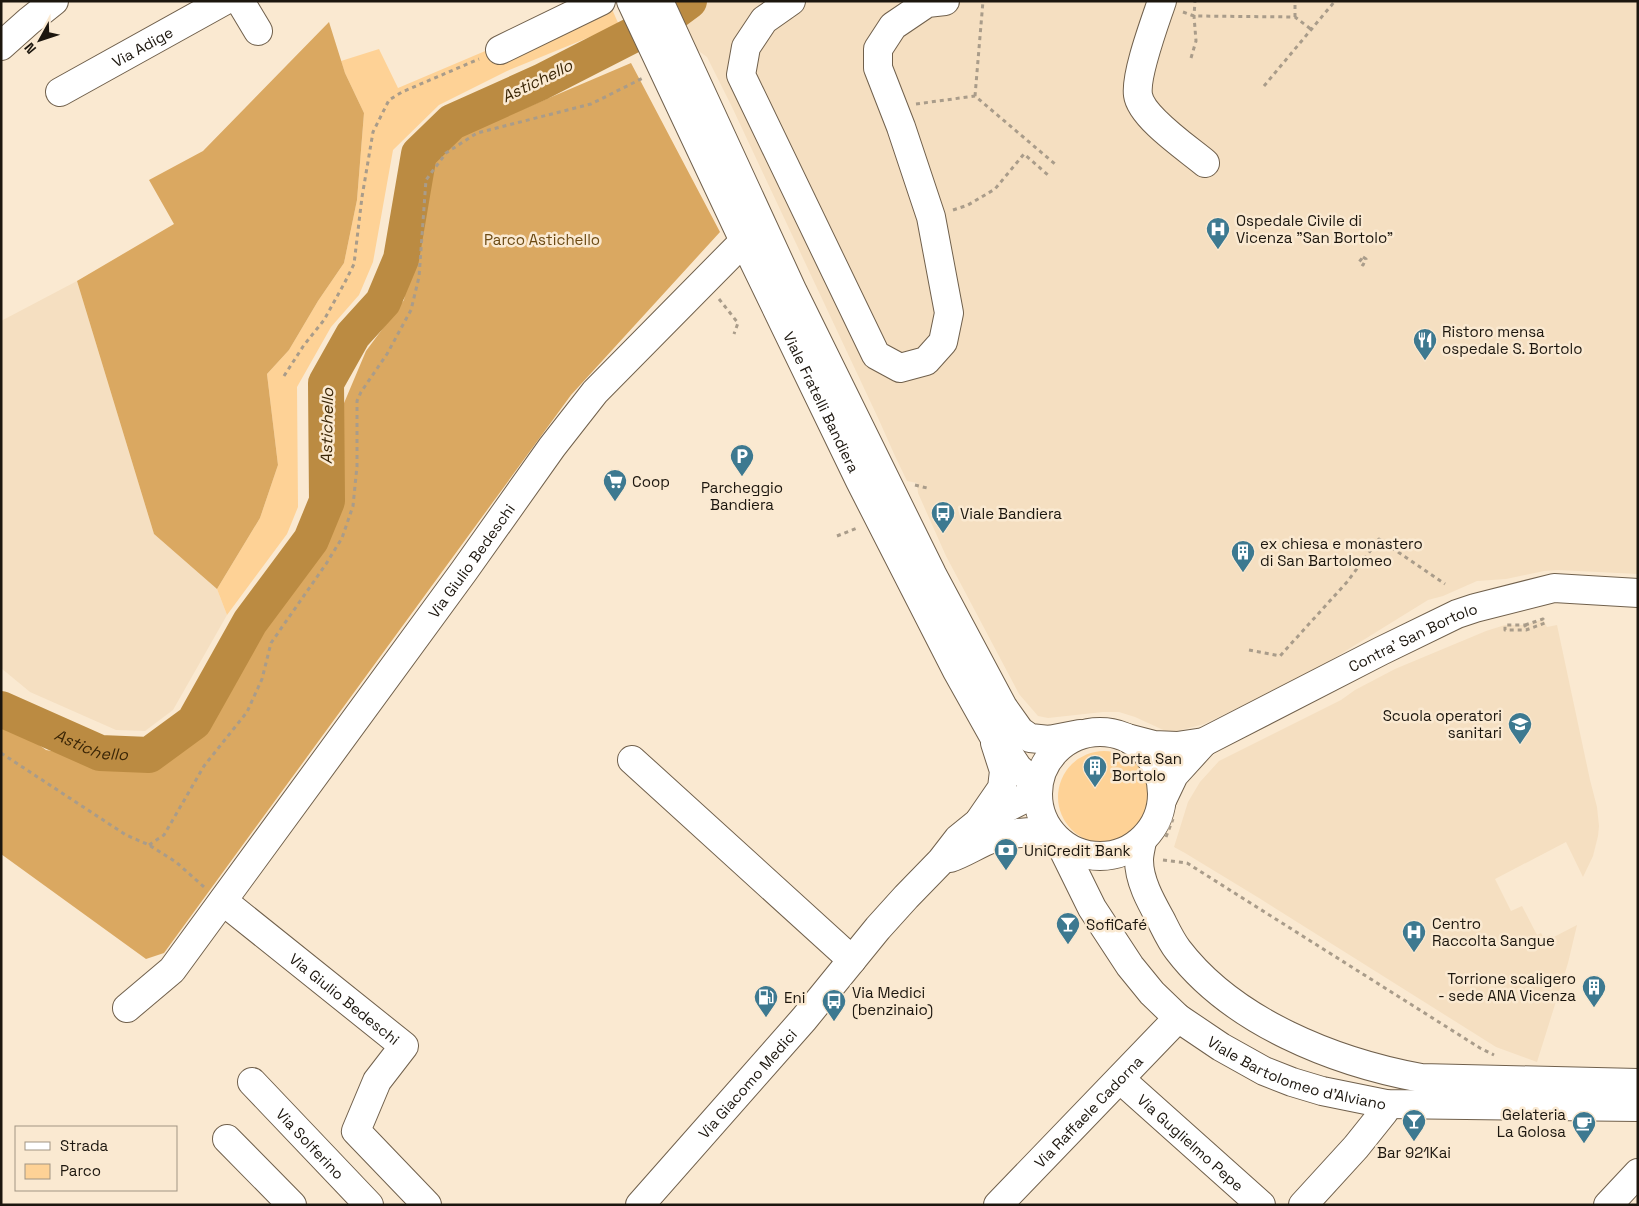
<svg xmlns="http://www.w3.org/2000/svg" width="1639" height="1206" font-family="'Space Grotesk',sans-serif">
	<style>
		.built { fill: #f5dfc1 }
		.green { fill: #fed296 }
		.forest { fill: #daa861 }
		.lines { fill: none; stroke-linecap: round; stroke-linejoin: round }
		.river { stroke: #bb8b42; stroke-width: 36 }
		.minor-casing { stroke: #70604c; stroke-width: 30 }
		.major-casing { stroke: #70604c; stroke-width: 30 }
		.path { stroke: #a99c8a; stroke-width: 3; stroke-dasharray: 4 4; stroke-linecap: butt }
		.minor { stroke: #fff; stroke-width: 28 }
		.major { stroke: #fff; stroke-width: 28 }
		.labels { text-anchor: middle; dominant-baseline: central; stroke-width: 5; stroke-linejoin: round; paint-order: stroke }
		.street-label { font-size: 15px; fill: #1c160e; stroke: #fae9d1 }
		.poi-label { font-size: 15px; fill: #1c160e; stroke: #fae9d1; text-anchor: start }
		.park-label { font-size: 15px; fill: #6c4a13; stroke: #fae9d1 }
		.water-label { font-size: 16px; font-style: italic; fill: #3b2606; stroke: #fae9d1 }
	</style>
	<rect width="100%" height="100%" fill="#fae9d1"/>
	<!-- built -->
	<path class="built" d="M675 1H1638V574L1558 570 1544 571 1506 579 1477 581 1443 596 1428 600 1310 673 1273 691 1204 724 1170 733 1135 717 1119 712H1103L1048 718 1038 716 1019 694 946 556 918 493 917 483 907 481 895 456 879 420 732 107 707 57 696 49Z
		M77 281 154 534 217 589 227 615 173 710 145 731 116 730 30 692 1 668V321Z
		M1543 619 1547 627 1557 625 1590 780 1597 807 1599 826 1598 836 1593 856 1583 877 1566 842 1495 879 1511 911 1522 906 1537 935 1541 933 1546 941 1577 925 1568 963 1537 1062 1496 1047 1259 898 1185 853 1174 847 1188 802 1200 782 1219 761 1341 700 1355 690 1395 669 1486 631 1505 625H1525Z"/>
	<!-- green -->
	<path class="green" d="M611 7 619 25 507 71 439 105 393 150 373 262 359 295 331 327 297 387 298 507 287 534 227 615 217 589 260 518 278 465 267 374 289 350 318 301 344 263 357 200 364 113 345 73 341 61 379 49 398 88 497 46Z
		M1058 797a46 46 0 1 1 92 0a46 46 0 1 1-92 0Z"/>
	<!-- forest -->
	<path class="forest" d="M329 22 345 73 364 113 357 200 344 263 318 301 289 350 267 374 278 465 260 518 217 589 154 534 77 281 174 224 149 180 203 151Z
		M631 63 720 232 571 395 164 953 146 959 1 854V717L46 750 150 768 222 695 337 514 339 415 366 351 404 300 422 178 437 150 458 137Z"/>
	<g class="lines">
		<!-- river -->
		<path class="river" id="s1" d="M1 709 100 753 149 755 194 722 250 622 311 540 327 501 326 383 353 335 383 302 401 259 419 154 452 122 541 82 666 18 689 1"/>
		<!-- minor casing -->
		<g class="minor-casing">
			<g id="minor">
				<path d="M240 1 258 31"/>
				<path d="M791 1 764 20 746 47 741 75 876 355 900 368 926 361 943 342 949 313 931 217 901 127 878 68V49L893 26 927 3 945 1"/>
				<path d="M1162 1C1155 22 1135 75 1138 95 1141 117 1187 148 1205 163"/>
				<path d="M1 46 29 21 54 1"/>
				<path d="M500 50 601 1"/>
				<path id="s2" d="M60 92 224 1"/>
				<path id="s3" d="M1127 738 1154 745 1177 746 1204 742 1381 651 1457 614 1475 608 1554 588 1638 593"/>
				<path d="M632 760 852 960"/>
				<path d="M1163 798 1174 775 1204 742"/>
				<path id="s4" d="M223 901 404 1046 377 1081 356 1131 427 1205"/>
				<path id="s5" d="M127 1008 172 970 464 571 552 447 595 392 744 241"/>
				<path id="s6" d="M1120 1079 1261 1205"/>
				<path id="s7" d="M252 1082 369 1205"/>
				<path d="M227 1139 292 1205"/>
				<path id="s8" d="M998 1205 1178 1018"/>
				<path d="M1303 1205 1356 1147 1384 1112 1386 1104"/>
				<path d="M1608 1205 1638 1173"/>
			</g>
		</g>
		<!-- major casing -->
		<g class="major-casing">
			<g id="major">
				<path id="s9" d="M631 1 744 241 860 481 957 671 994 737 1006 750 1018 768 1038 786"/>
				<path d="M659 1 793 292 932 574 1003 707 1020 731 1030 738 1049 740 1080 734"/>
				<circle cx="1100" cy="794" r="62"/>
				<path d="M980 820 1002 788 1004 771 995 743"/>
				<path id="s10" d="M1059 841 1092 908 1130 966 1152 993 1178 1018 1221 1047 1264 1071 1292 1082 1322 1091 1386 1104 1638 1107"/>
				<path d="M1142 841C1141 847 1139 854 1139 860 1139 881 1151 902 1161 920 1166 930 1171 941 1178 950 1233 1022 1334 1062 1421 1078L1638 1083"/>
				<path d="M950 858C965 853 979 843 994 838 1011 832 1031 832 1049 831"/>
				<path id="s11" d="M640 1205 804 1019 878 928 906 897 941 861 958 839 979 822 1022 800 1038 786"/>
			</g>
		</g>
		<!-- path -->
		<path class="path" d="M1183 12 1194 16 1295 17 1312 30
			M1295 17V1
			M1191 58 1196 41 1194 16 1195 1
			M1264 86 1335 1
			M975 96 983 1
			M916 104 975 96 1055 164
			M953 210 968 205 995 189 1024 154 1048 175
			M1363 257 1366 259 1363 265 1359 262Z
			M719 299 738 323 734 334
			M284 376 304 345 324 320 344 284 354 264 362 197 373 132 389 100 402 92 479 59
			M915 485 927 488
			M837 536 857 528
			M1525 625 1543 619 1545 623 1526 630H1505V625H1525L1526 630
			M1249 650 1280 656 1347 582 1379 539 1445 584
			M1 753 126 835 149 845 176 862 204 887
			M1166 837 1173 819
			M149 845 164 835 204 766 247 712 262 679 271 643 326 564 342 538 353 506 357 466V401L361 392 387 354 411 310 419 277 426 180 446 153 477 133 591 104 643 78
			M1163 860 1187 863 1480 1048 1494 1055"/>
		<!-- minor -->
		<use href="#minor" class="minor"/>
		<!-- major -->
		<use href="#major" class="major"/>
	</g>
	<!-- icons -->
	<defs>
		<g id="hospital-pin" transform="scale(1.25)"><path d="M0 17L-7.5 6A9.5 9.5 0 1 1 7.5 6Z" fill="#3d7990" stroke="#fae9d1"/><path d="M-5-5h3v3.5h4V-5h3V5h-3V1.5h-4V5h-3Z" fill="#fff"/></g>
		<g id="restaurant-pin" transform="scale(1.25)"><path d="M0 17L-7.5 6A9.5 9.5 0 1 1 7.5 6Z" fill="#3d7990" stroke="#fae9d1"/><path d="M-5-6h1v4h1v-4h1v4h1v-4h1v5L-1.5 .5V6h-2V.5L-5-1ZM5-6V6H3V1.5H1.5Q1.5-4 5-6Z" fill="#fff"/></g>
		<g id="parking-pin" transform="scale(1.25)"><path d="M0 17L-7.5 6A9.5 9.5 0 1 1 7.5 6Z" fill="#3d7990" stroke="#fae9d1"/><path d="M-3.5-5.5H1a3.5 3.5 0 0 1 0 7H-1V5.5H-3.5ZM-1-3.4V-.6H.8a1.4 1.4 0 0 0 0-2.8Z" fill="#fff"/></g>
		<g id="supermarket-pin" transform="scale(1.25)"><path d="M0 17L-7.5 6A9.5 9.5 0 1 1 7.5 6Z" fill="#3d7990" stroke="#fae9d1"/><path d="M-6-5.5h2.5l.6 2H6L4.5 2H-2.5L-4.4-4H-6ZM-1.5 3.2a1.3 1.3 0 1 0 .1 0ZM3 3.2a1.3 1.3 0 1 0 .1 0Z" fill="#fff"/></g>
		<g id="bus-pin" transform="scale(1.25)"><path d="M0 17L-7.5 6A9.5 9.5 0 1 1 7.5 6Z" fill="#3d7990" stroke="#fae9d1"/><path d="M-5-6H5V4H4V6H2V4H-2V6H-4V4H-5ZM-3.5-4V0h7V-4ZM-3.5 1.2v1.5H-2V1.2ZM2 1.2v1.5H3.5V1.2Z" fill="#fff"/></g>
		<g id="building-pin" transform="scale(1.25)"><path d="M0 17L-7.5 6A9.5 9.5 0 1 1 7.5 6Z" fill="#3d7990" stroke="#fae9d1"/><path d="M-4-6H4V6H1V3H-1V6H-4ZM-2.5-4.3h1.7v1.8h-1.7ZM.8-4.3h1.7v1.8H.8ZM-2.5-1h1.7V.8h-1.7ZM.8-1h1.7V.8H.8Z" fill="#fff"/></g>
		<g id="school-pin" transform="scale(1.25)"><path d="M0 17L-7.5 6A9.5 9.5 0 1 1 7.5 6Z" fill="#3d7990" stroke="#fae9d1"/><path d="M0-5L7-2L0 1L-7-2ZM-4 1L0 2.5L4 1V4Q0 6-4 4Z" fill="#fff"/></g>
		<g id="bank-pin" transform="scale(1.25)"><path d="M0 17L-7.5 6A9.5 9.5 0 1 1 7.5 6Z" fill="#3d7990" stroke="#fae9d1"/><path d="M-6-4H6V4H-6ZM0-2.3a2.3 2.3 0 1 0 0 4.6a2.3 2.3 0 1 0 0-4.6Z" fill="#fff"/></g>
		<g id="bar-pin" transform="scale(1.25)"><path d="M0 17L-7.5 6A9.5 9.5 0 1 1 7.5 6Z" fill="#3d7990" stroke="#fae9d1"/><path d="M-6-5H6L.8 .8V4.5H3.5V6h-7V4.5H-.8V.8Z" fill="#fff"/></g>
		<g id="fuel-pin" transform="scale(1.25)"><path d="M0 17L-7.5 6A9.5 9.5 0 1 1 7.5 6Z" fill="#3d7990" stroke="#fae9d1"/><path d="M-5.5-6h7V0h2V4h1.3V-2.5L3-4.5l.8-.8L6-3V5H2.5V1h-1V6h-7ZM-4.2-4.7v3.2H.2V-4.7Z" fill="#fff"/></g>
		<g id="cafe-pin" transform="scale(1.25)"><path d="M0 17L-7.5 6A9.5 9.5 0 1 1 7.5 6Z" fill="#3d7990" stroke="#fae9d1"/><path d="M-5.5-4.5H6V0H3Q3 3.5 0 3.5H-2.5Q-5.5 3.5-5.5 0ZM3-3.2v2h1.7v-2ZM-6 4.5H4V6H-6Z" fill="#fff"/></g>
	</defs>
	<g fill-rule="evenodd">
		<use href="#hospital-pin" x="1218" y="229"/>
		<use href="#restaurant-pin" x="1425" y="340"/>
		<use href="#parking-pin" x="742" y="456"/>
		<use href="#supermarket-pin" x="615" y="481"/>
		<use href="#bus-pin" x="943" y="513"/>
		<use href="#building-pin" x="1243" y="552"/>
		<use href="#school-pin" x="1520" y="724"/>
		<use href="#building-pin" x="1095" y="767"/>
		<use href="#bank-pin" x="1006" y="850"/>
		<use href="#bar-pin" x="1068" y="924"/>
		<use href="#hospital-pin" x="1414" y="932"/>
		<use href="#building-pin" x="1594" y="987"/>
		<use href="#fuel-pin" x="766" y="997"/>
		<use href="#bus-pin" x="834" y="1001"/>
		<use href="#bar-pin" x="1414" y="1121"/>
		<use href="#cafe-pin" x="1584" y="1123"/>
	</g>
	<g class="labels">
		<!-- street labels -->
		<g class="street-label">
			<text stroke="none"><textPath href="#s2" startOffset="94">Via Adige</textPath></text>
			<text stroke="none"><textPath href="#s9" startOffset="444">Viale Fratelli Bandiera</textPath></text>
			<text stroke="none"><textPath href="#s5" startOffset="566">Via Giulio Bedeschi</textPath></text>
			<text stroke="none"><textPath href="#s3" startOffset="312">Contra' San Bortolo</textPath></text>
			<text stroke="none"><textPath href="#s4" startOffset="156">Via Giulio Bedeschi</textPath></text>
			<text stroke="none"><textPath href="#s10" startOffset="348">Viale Bartolomeo d'Alviano</textPath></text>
			<text stroke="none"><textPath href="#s11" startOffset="162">Via Giacomo Medici</textPath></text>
			<text stroke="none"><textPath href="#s8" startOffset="130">Via Raffaele Cadorna</textPath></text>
			<text stroke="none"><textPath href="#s6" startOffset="95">Via Guglielmo Pepe</textPath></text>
			<text stroke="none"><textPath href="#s7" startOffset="85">Via Solferino</textPath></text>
		</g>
		<!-- poi labels -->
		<g class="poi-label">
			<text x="1236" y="220">Ospedale Civile di<tspan x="1236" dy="17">Vicenza "San Bortolo"</tspan></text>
			<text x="1442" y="331">Ristoro mensa<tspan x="1442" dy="17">ospedale S. Bortolo</tspan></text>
			<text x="632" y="481">Coop</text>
			<text x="742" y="487" text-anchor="middle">Parcheggio<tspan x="742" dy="17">Bandiera</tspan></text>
			<text x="960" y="513">Viale Bandiera</text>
			<text x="1260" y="543">ex chiesa e monastero<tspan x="1260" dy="17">di San Bartolomeo</tspan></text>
			<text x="1502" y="715" text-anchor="end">Scuola operatori<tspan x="1502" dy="17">sanitari</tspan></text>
			<text x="1112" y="758">Porta San<tspan x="1112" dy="17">Bortolo</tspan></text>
			<text x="1024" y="850">UniCredit Bank</text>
			<text x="1432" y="923">Centro<tspan x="1432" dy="17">Raccolta Sangue</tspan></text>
			<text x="1086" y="924">SofiCafé</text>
			<text x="1576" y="978" text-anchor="end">Torrione scaligero<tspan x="1576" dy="17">- sede ANA Vicenza</tspan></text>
			<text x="852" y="992">Via Medici<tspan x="852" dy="17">(benzinaio)</tspan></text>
			<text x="784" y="997">Eni</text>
			<text x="1566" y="1114" text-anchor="end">Gelateria<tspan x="1566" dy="17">La Golosa</tspan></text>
			<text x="1414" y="1152" text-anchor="middle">Bar 921Kai</text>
		</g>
		<!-- park labels -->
		<g class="park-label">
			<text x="542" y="239">Parco Astichello</text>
		</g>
		<!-- water labels -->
		<g class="water-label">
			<text transform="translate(537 81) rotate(-26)">Astichello</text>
			<text transform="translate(327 426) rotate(-89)">Astichello</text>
			<text stroke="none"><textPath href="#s1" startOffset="98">Astichello</textPath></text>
		</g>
	</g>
	<!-- border -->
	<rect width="1639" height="1206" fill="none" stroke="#1c160e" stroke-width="5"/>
	<!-- legend -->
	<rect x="15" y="1126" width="162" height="65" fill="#fae9d1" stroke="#a19583"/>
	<rect x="25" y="1142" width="25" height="8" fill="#ffffff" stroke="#a19583"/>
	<text x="60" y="1151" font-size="15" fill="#1c160e">Strada</text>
	<rect x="25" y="1164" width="25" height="15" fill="#fed296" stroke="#a19583"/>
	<text x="60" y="1176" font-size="15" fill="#1c160e">Parco</text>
	<!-- north arrow -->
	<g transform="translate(40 40) rotate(230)" stroke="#fae9d1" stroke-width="4" paint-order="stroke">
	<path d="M0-4L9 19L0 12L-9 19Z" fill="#1c160e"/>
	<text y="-8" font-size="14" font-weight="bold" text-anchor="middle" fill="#1c160e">N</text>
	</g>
</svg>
